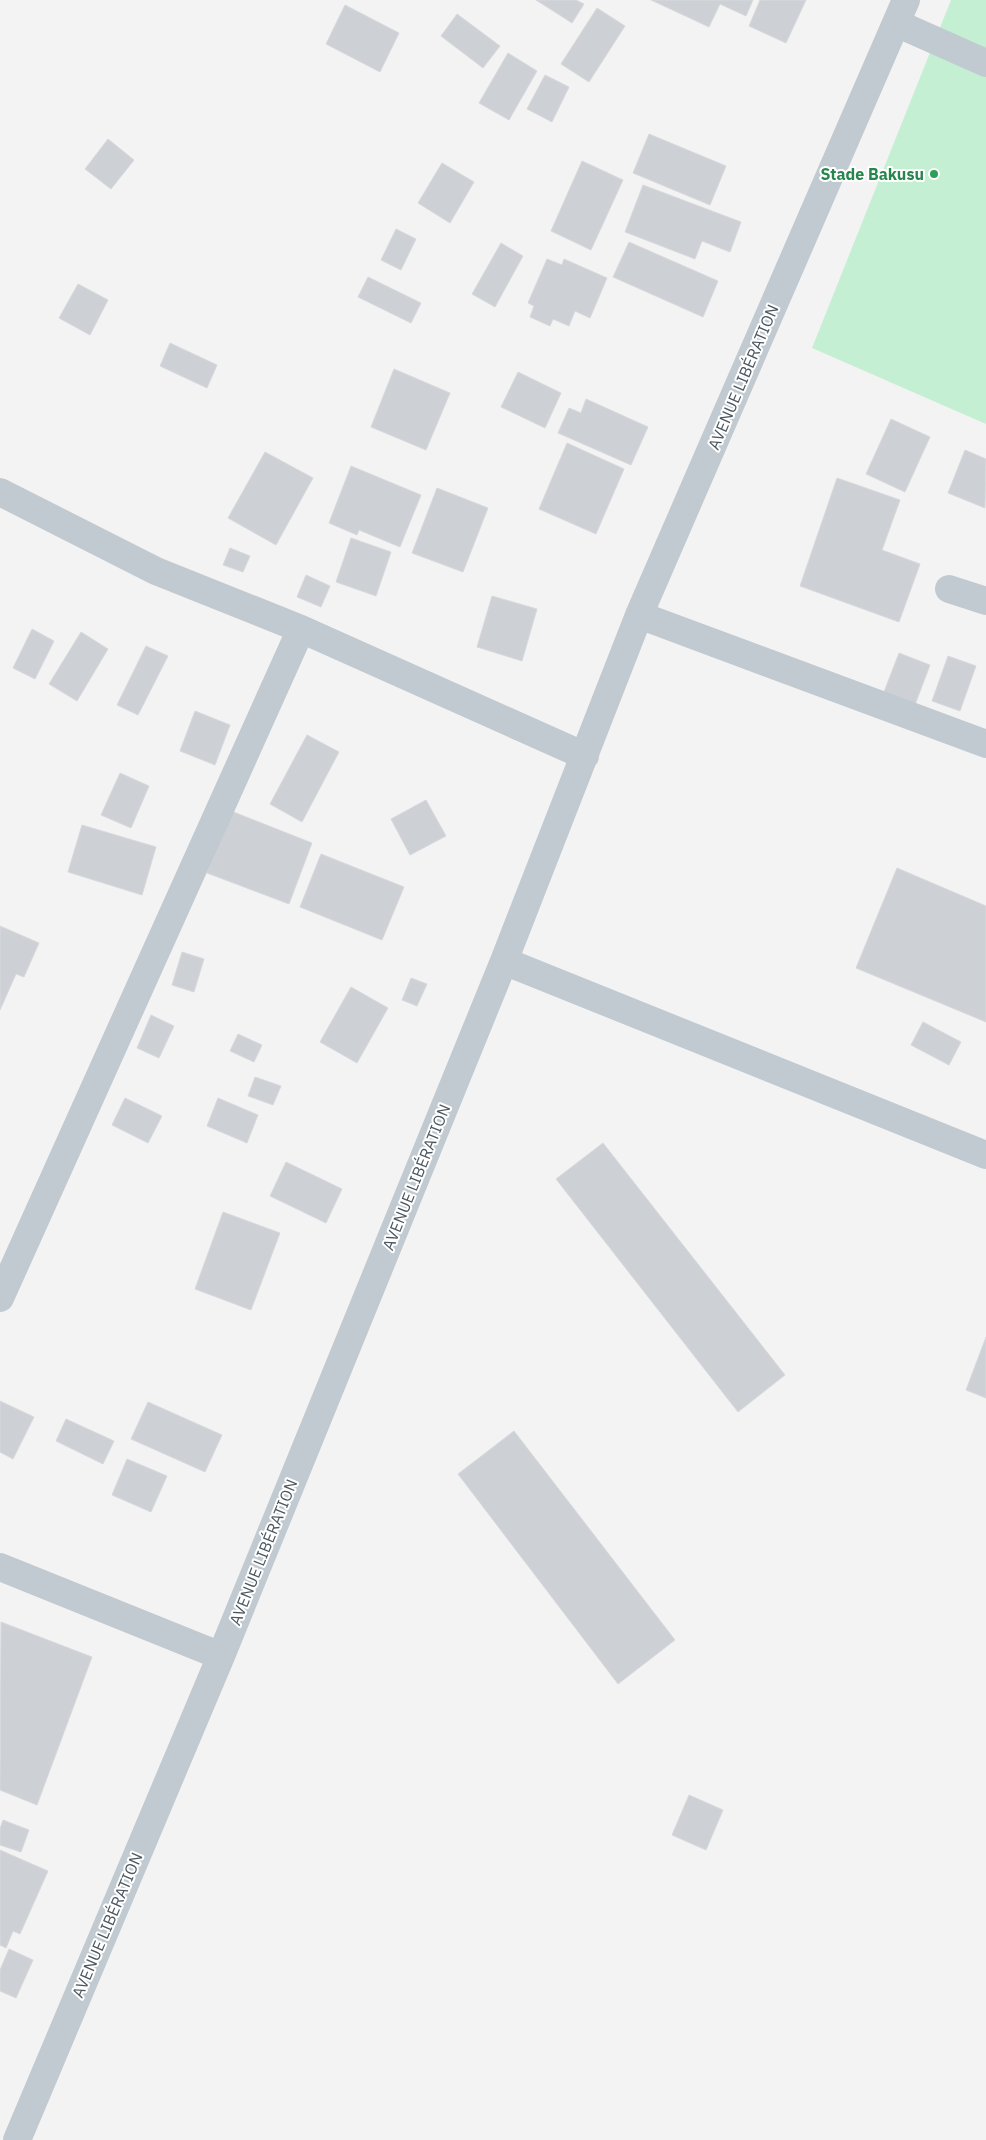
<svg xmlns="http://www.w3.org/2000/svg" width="986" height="2140" font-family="'IBM Plex Sans',sans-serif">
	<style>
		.green { fill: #c4efd2 }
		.building { fill: #cdd0d4; stroke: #d7d9dd }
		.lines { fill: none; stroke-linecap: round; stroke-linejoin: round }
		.minor { stroke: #c1cad0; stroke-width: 28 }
		.leisure-dot { fill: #2e9e5b; stroke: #fff; stroke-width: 2 }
		.labels { text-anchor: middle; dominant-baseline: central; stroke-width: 4; stroke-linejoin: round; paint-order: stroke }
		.leisure-label { font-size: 16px; font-weight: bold; fill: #27864d; stroke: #fff; text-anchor: end }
		.street-label { font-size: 16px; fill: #4b575f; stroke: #fff }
	</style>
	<rect width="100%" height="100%" fill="#f4f3f3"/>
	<!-- green -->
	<path class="green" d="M951 0H986V424L812 348Z"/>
	<!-- building -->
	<path class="building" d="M536 0H576L584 4 572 23Z
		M651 0H753L746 16 720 4 709 27Z
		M760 0H806L786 43 749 26Z
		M345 5 399 33 380 72 326 44Z
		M597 8 625 26 589 82 561 64Z
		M457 14 500 46 483 68 441 36Z
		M508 53 537 71 509 120 479 103Z
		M545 75 569 87 552 122 527 109Z
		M649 134 726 166 710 205 633 173Z
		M108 139 134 160 111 189 85 169Z
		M582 161 623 180 591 250 551 231Z
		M442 163 474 182 450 223 418 203Z
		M643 185 741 222 730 252 702 241 695 259 625 232Z
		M396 229 416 239 401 270 381 260Z
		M629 242 718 281 703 317 613 277Z
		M501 243 523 256 495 307 472 294Z
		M547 259 562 265 564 259 607 278 590 318 575 311 569 326 553 319 550 326 530 317 534 306 528 303Z
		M368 277 421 303 411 323 358 297Z
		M78 284 108 300 90 335 59 318Z
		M170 343 217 365 207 388 160 366Z
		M394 369 450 393 426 450 371 427Z
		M518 372 561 393 545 428 501 407Z
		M586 399 648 427 631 465 558 433 569 408 581 413Z
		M891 419 930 437 905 492 866 474Z
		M567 443 624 469 596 534 539 509Z
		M965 450 986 459 985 508 948 493Z
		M265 452 313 478 276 545 228 518Z
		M351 466 421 495 400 547 359 530 357 535 329 523Z
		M837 478 900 500 882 550 920 564 899 622 800 586Z
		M437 488 488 508 463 572 412 553Z
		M351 538 391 552 376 596 336 582Z
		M230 548 250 556 243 572 223 565Z
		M306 575 330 586 321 607 297 597Z
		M492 596 537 609 522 661 477 647Z
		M32 629 54 641 35 679 13 668Z
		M81 632 108 649 77 701 49 684Z
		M146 646 168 656 138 715 117 705Z
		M899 653 930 665 913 710 882 697Z
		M948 656 976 666 960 711 932 701Z
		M195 711 230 725 215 765 180 751Z
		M307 735 339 752 302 822 270 804Z
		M120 773 149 786 131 828 101 815Z
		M426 800 446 836 410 855 391 819Z
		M231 811 312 843 289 904 207 873Z
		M82 825 156 847 142 895 68 872Z
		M321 854 404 887 382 940 300 907Z
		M897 868 986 906V1022L856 968Z
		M0 926 39 943 24 977 16 974 0 1010Z
		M182 952 204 959 194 992 172 985Z
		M411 978 427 984 417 1006 402 1000Z
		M351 987 388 1008 357 1063 320 1042Z
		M151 1015 174 1026 159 1058 137 1048Z
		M923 1022 961 1042 949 1065 911 1045Z
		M238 1034 262 1045 254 1062 230 1051Z
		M255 1077 281 1086 273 1105 248 1096Z
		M125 1098 162 1116 148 1143 112 1125Z
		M218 1098 258 1115 247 1143 207 1126Z
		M603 1143 785 1375 738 1412 556 1179Z
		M286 1162 342 1189 326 1223 270 1196Z
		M223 1212 280 1233 251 1310 195 1289Z
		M986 1337V1398L966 1390Z
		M0 1401 34 1417 13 1459 0 1452Z
		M148 1402 222 1435 205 1472 131 1439Z
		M66 1419 114 1441 103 1464 56 1441Z
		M514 1431 675 1640 618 1684 458 1474Z
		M127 1459 167 1476 151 1512 112 1495Z
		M1 1622 92 1657 37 1805 0 1790Z
		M689 1795 723 1810 706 1850 672 1835Z
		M3 1820 29 1830 21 1852 0 1845V1829Z
		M0 1850 48 1871 20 1934 13 1931 6 1948 0 1945Z
		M9 1949 33 1960 16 1998 0 1991V1970Z"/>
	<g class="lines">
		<!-- minor -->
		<path class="minor" d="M896 23 986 63
			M0 492 156 571 301 629 585 756
			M949 589 986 601
			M639 615 986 744
			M504 961 986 1155
			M0 1298 301 629
			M0 1567 221 1656
			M17 2140 221 1656 504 961 639 615 906 0"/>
	</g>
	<!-- markers -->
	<circle class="leisure-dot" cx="934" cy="174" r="5"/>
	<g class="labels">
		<!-- leisure labels -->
		<g class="leisure-label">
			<text x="924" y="174">Stade Bakusu</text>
		</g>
		<!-- street labels -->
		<g class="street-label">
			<text transform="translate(743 377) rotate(-67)">AVENUE LIBÉRATION</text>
			<text transform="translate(416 1177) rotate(-68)">AVENUE LIBÉRATION</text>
			<text transform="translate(263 1552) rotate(-68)">AVENUE LIBÉRATION</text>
			<text transform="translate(107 1925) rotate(-67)">AVENUE LIBÉRATION</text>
		</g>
	</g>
</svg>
